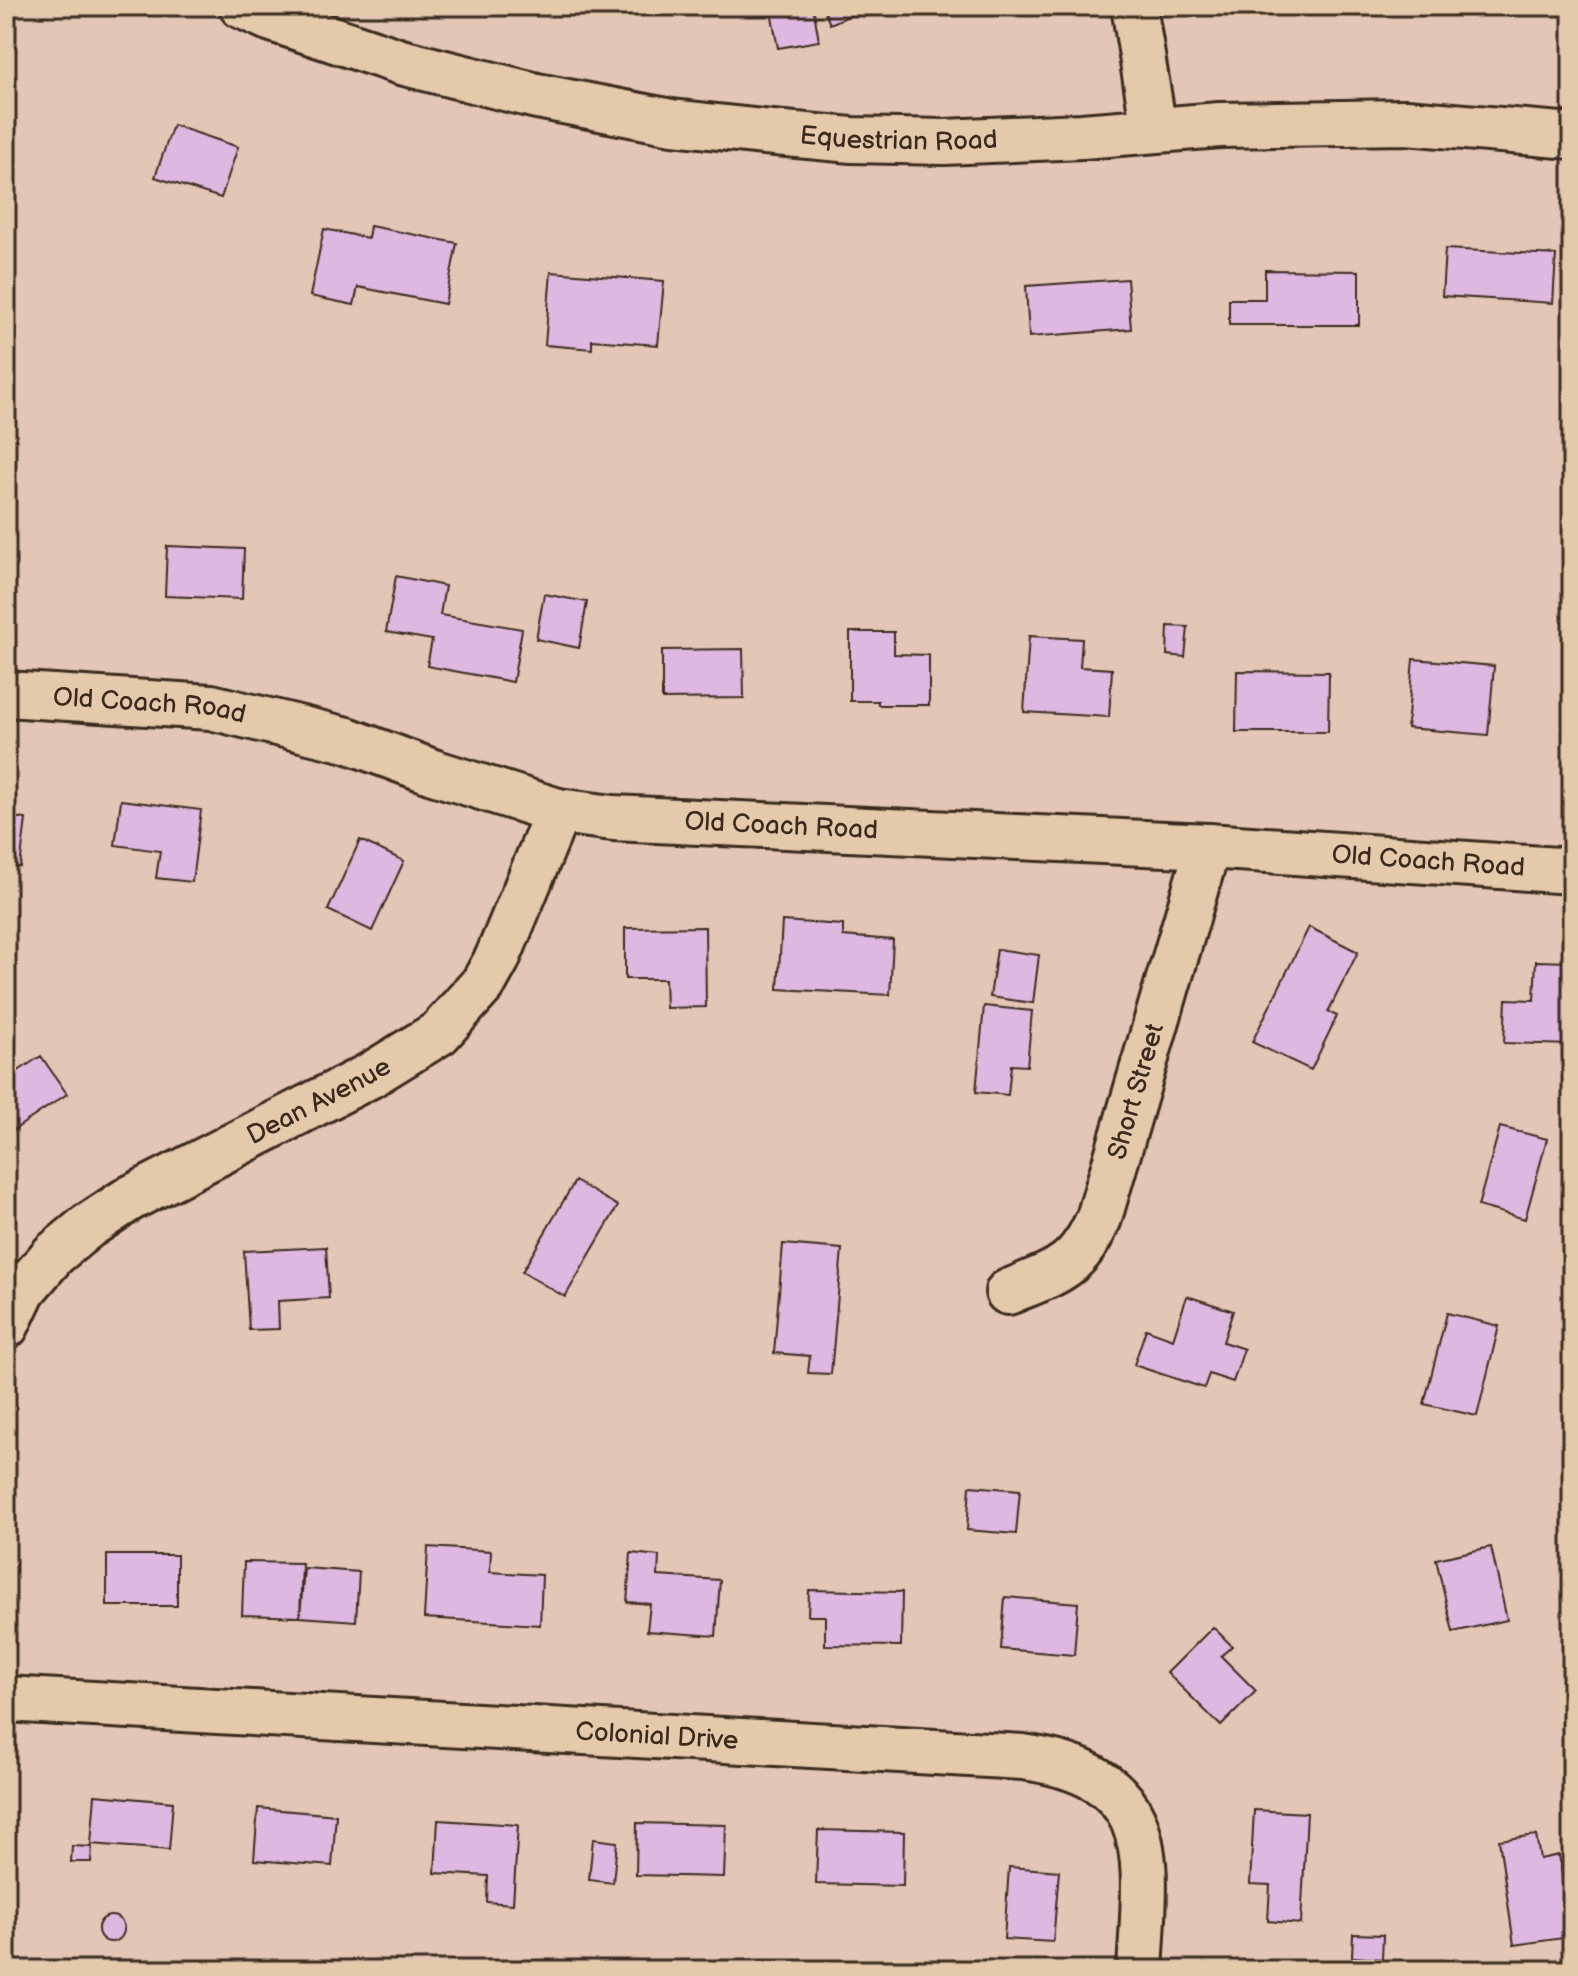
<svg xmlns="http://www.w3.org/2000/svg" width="1578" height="1976" font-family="'Balsamiq Sans',sans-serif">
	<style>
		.building { fill: #dfb8e1; stroke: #3b2a1e; stroke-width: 2 }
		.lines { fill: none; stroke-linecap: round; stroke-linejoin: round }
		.minor-casing { stroke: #3b2a1e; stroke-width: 50 }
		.minor { stroke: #e4c9ab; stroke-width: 44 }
		.labels { text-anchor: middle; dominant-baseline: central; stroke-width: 8; stroke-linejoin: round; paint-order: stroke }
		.street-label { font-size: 26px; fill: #3b2a1e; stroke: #e4c9ab }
	</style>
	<rect width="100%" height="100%" fill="#e3c6b6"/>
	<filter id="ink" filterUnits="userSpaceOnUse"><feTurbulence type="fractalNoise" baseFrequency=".0125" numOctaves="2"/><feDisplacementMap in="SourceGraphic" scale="16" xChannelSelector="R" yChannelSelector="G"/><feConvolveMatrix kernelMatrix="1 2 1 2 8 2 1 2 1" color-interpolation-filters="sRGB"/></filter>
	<g filter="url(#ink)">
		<!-- building -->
		<path class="building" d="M770 6H813L819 41 778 48Z
			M822 6H872L830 24Z
			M173 125 238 147 221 198 155 177Z
			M370 226 457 243 445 304 358 287 354 305 310 296 324 229 368 238Z
			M1445 249 1556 255 1553 303 1442 296Z
			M1265 270 1359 271V325H1229V299H1265Z
			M551 272 664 281 658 345 592 340V349L545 345Z
			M1127 279 1131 329 1029 337 1026 286Z
			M167 546 244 549 242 599 165 596Z
			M396 576 445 586 440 615 522 629 513 682 427 666 432 640 386 632Z
			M544 594 587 602 579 648 536 639Z
			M1168 626 1188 627 1185 657 1167 655Z
			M850 632H894V654L929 655V705H878V701H850Z
			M1029 636 1082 639 1080 667 1112 669 1109 717 1024 712Z
			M743 649 744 698 662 699V650Z
			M1413 659 1494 666 1488 735 1407 728Z
			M1237 671 1329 672 1328 732H1236Z
			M121 800 201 810 192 882 156 878 160 851 115 845Z
			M6 816 26 819 20 867 6 865Z
			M360 840 404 861 372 931 328 910Z
			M782 921 843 925V936L893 940 890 995 778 989Z
			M705 927 706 1007 666 1008 665 979H625V928Z
			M1309 927 1358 952 1328 1012 1337 1016 1311 1070 1252 1042Z
			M997 949 1039 955 1033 1003 990 997Z
			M1536 961 1572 962V1045L1504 1043 1506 999 1534 1000Z
			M984 1006 1032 1011 1027 1066 1011 1065 1008 1095 976 1092Z
			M41 1056 67 1094 6 1135V1079Z
			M1500 1127 1547 1139 1525 1219 1478 1206Z
			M575 1181 618 1206 565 1297 522 1272Z
			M783 1244 842 1249 831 1374 808 1373 810 1356 774 1353Z
			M326 1247 329 1298 278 1301 279 1329 249 1330 244 1251Z
			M1187 1296 1233 1311 1223 1342 1244 1349 1233 1382 1209 1374 1204 1388 1134 1365 1146 1329 1173 1339Z
			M1447 1313 1499 1326 1477 1416 1424 1404Z
			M970 1486 1020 1490 1016 1534 967 1530Z
			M428 1547 491 1551 490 1572 542 1575 540 1625 424 1618Z
			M1491 1547 1507 1620 1453 1632 1436 1559Z
			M631 1553 659 1556 658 1576 720 1580 716 1636 647 1631 650 1604 627 1602Z
			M107 1555H177V1606H107Z
			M244 1562 302 1563 300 1617 242 1615Z
			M304 1568 359 1572 356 1621 300 1617Z
			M809 1590 902 1592 901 1646 825 1645V1616H808Z
			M1005 1597 1078 1603 1074 1655 1001 1649Z
			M1213 1627 1232 1646 1221 1656 1256 1691 1221 1726 1167 1673Z
			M95 1795 173 1802 169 1850 91 1844Z
			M258 1808 336 1815 332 1866 254 1860Z
			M1254 1810 1307 1813 1301 1924 1268 1921 1270 1885 1250 1884Z
			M438 1820 518 1825 513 1904 487 1902 488 1876 435 1873Z
			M637 1823 726 1825 724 1877 636 1875Z
			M818 1830 904 1832 903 1886 816 1884Z
			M1536 1835 1540 1859 1559 1855 1571 1937 1514 1945 1499 1840Z
			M593 1839 617 1842 613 1883 589 1880Z
			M72 1846 92 1847 91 1862H71Z
			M1009 1867 1059 1871 1053 1942 1004 1939Z
			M98 1929a13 13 0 1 1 26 0a13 13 0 1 1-26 0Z
			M1353 1934 1383 1935 1382 1959 1352 1957Z"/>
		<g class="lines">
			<!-- minor casing -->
			<g class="minor-casing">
				<g id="minor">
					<path id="s1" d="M242 6 269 18 401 62 537 96 672 122 763 132 852 140 944 142 1082 136 1220 125 1406 122 1572 136"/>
					<path d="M1134 6 1154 130"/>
					<path id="s2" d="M6 694 211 707 347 740 433 772 558 811 613 818 1208 846 1572 871"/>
					<path id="s3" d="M1008 1292C1056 1272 1077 1269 1099 1218L1208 846"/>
					<path id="s4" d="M6 1326 23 1290 54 1254 88 1226 129 1199 369 1076 439 1033 483 984 497 959 558 811"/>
					<path id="s5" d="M6 1699 1023 1757C1163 1776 1146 1858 1140 1970"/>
				</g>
			</g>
			<!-- minor -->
			<use href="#minor" class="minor"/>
		</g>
	</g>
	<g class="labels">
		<!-- street labels -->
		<g class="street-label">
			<text stroke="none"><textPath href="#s1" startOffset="674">Equestrian Road</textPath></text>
			<text stroke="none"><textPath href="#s2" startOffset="144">Old Coach Road</textPath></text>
			<text stroke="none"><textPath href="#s2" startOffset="792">Old Coach Road</textPath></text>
			<text stroke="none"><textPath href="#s2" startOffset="1440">Old Coach Road</textPath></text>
			<text stroke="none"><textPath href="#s3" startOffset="254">Short Street</textPath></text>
			<text stroke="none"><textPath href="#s4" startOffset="394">Dean Avenue</textPath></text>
			<text stroke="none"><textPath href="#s5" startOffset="652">Colonial Drive</textPath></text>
		</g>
	</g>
	<!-- margin -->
	<rect width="1578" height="1976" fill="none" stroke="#e4c9ab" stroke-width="32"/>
	<rect x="16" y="16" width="1546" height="1944" fill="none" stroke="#3b2a1e" stroke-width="3" filter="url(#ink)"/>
</svg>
